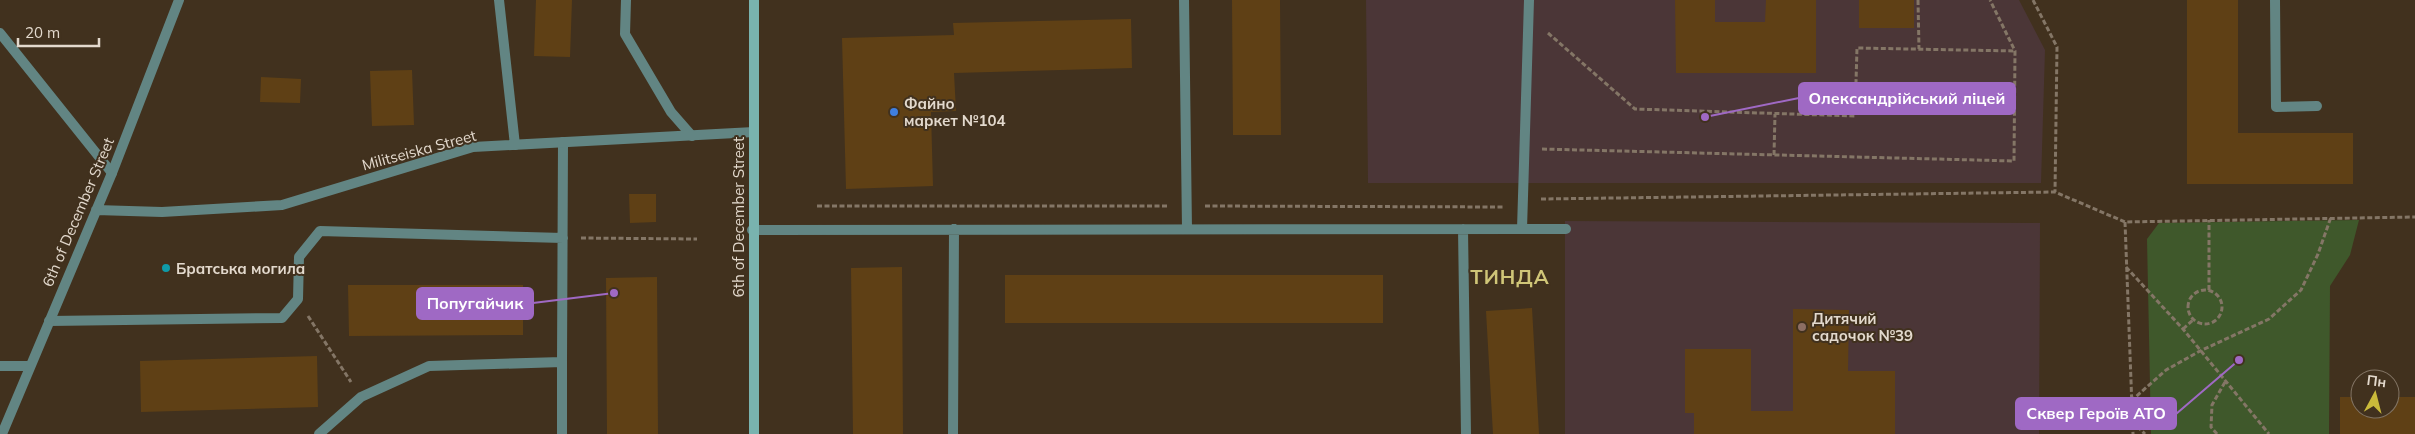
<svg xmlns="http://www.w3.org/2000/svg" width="2415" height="434" font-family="Mulish,sans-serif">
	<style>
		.education { fill: #4b3637 }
		.green { fill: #3f582b }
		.building { fill: #5f4015 }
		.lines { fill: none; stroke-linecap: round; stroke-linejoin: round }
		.path { stroke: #847666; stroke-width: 3; stroke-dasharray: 5 2.5; stroke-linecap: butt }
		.lane { stroke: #628583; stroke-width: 10 }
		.street { stroke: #628583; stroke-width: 10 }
		.secondary { stroke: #79b3af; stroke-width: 10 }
		.shop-dot { fill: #3f7fe0; stroke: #41311e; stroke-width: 2 }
		.culture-dot { fill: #0f9aa8; stroke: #41311e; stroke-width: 2 }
		.education-dot { fill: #8d6e63; stroke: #41311e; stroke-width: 2 }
		.labels { text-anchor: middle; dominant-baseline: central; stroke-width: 4; stroke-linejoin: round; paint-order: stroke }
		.poi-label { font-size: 15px; font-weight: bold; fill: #e3d9cd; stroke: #41311e; text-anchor: start }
		.street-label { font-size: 15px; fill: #e3d9cd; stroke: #41311e }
		.district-label { font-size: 20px; font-weight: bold; letter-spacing: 1px; fill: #d0c678; stroke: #41311e }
		.leader { fill: none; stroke: #9f69c4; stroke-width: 2 }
		.callout-dot { fill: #9f69c4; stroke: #41311e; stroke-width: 2 }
		.callout { fill: #9f69c4; stroke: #9f69c4; stroke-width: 2 }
		.callout-label { font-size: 16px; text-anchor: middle; font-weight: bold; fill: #fff }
	</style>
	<rect width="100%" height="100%" fill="#41311e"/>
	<!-- education -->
	<path class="education" d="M1366 0H2019L2045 50 2041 183H1368Z
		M1565 221 2040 223 2039 434H1565Z"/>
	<!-- green -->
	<path class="green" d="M2359 220 2350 255 2330 286 2329 434H2151L2147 239 2159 223Z"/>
	<!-- building -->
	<path class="building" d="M536 0H572L570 57 534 56Z
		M1232 0H1280L1281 135H1233Z
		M1675 0H1715V22H1765L1766 0H1816V73H1676Z
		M1859 0H1914V28H1859Z
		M2187 0H2238V133H2353V184H2187Z
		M1131 19 1132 68 954 73 956 111 931 112 933 186 846 189 842 38 954 35 953 23Z
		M412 70 414 125 372 126 370 71Z
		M261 77 301 79 300 103 260 102Z
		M629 194H656V222L630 223Z
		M902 267 903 434H853L851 268Z
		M1005 275H1383V323H1005Z
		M657 277 658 434H607L606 278Z
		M348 285H523V335L349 336Z
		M1532 308 1539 434H1493L1486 311Z
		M1793 309 1849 310 1848 371H1895V434H1694V413H1685V349H1751V411H1793Z
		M317 356 318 407 141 412 140 361Z
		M2340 397H2360V409H2390V397H2415V434H2340Z"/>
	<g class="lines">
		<!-- path -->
		<path class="path" d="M1918 0 1919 49
			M2033 0 2057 47 2055 192
			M1548 33 1635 109 1855 116 1857 48 2015 51
			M1542 149 2014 161 2015 51 1990 0
			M1774 155 1775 114
			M1541 199 2055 192 2125 222 2415 217
			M817 206H1169
			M1205 206 1504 207
			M2125 222 2133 434
			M581 238 697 239
			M2126 267 2183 329 2269 434
			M2188 307a17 17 0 1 1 34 0a17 17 0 1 1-34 0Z
			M2209 290V220
			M308 316 351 382
			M2183 329 2193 320
			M2131 401 2166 370 2200 351 2269 319 2301 290 2318 254 2331 217
			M2132 421 2145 434
			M2217 434 2211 427 2212 405 2225 382"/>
		<!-- lane -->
		<path class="lane" d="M499 0 515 145
			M626 0 625 34 671 112 692 136
			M1184 0 1187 229
			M2275 0 2276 107 2317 106
			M0 33 112 173
			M1463 229 1466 434
			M1522 229 1529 0
			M752 230 1566 229
			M49 321 282 318 298 299 299 257 320 231 563 238
			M562 362 563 142
			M319 434 361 397 429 366 562 362V434
			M953 434 954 229"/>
		<!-- street -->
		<path class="street" d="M96 210 162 212 282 205 473 147 754 132
			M0 366H30
			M2 434 112 173 179 0"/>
		<!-- secondary -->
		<path class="secondary" d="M754 434V0"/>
	</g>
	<!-- markers -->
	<circle class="shop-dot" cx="894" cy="112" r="5"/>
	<circle class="culture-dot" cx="166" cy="268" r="5"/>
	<circle class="education-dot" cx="1802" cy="327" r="5"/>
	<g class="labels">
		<!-- poi labels -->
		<g class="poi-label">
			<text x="904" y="103">Файно<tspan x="904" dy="17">маркет №104</tspan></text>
			<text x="176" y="268">Братська могила</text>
			<text x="1812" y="318">Дитячий<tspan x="1812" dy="17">садочок №39</tspan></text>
		</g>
		<!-- street labels -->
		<g class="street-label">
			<text transform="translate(419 150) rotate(-15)">Militseiska Street</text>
			<text transform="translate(78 212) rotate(-67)">6th of December Street</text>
			<text transform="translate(738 217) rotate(-90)">6th of December Street</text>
		</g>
		<!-- district labels -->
		<g class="district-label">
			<text x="1510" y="276">ТИНДА</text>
		</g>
	</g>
	<!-- callouts -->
	<path class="leader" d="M1705 117L1799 98M614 293L533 303M2239 360L2176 414"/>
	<g class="callout-dot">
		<circle cx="1705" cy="117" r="5"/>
		<circle cx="614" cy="293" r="5"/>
		<circle cx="2239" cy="360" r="5"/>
	</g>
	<g class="callout">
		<rect x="1799" y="83" width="216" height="31" rx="5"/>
		<rect x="417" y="288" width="116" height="31" rx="5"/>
		<rect x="2016" y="398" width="160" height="31" rx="5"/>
	</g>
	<g class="callout-label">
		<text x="1907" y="104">Олександрійський ліцей</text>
		<text x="475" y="309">Попугайчик</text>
		<text x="2096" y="419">Сквер Героїв АТО</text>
	</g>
	<!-- north arrow -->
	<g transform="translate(2375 394) rotate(7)"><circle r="24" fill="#41311e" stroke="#827464"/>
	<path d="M0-4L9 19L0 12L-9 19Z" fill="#caba3a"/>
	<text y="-8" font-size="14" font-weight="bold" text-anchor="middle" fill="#e3d9cd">Пн</text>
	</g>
	<!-- scale -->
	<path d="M18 38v8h81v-8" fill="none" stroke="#e3d9cd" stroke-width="2.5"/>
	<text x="25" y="38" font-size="15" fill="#e3d9cd" stroke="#41311e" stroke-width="4" paint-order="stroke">20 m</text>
</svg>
